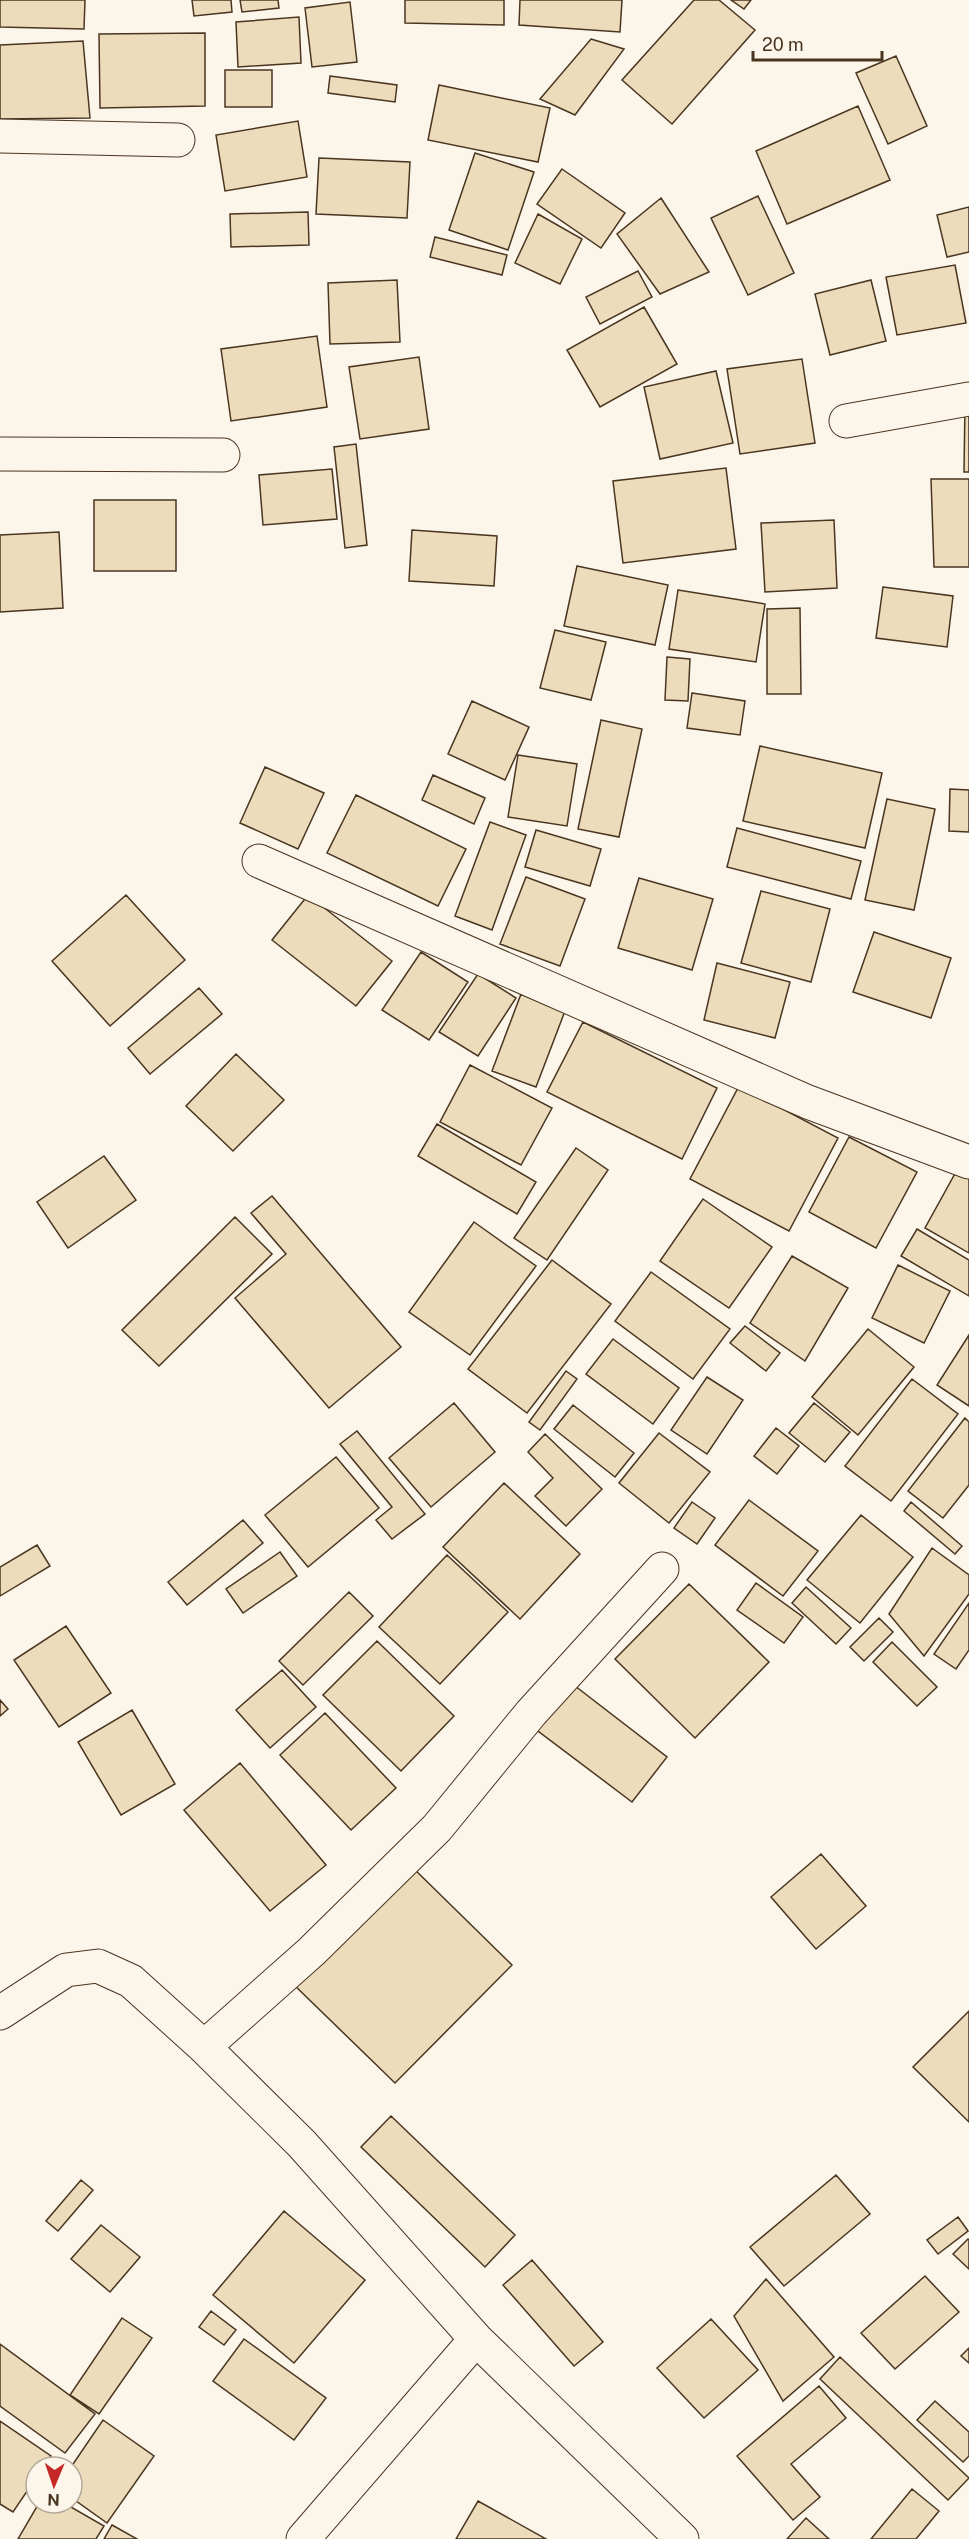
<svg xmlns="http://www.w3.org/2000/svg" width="969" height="2539" font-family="'Public Sans',sans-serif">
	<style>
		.building { fill: #ecdcbc; stroke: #4a3520; stroke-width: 1.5 }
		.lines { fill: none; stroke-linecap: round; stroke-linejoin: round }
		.minor-casing { stroke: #4a3520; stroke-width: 35 }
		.minor { stroke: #fbf6e9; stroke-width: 33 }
	</style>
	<rect width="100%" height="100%" fill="#fbf6e9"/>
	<!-- building -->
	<path class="building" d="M0 0H85L84 29 0 27Z
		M192 0H231L232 12 194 16Z
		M240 0H278L279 8 242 12Z
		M405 0H504V25L405 23Z
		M520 0H622L620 32 519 25Z
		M694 0H719L755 30 672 124 622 80Z
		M731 0H751L744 9Z
		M350 2 357 62 312 67 305 8Z
		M299 17 301 63 238 67 236 22Z
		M205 33V106L100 108 99 34Z
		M591 39 624 49 575 115 540 99Z
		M83 41 90 118 0 119V45Z
		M896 56 927 126 888 144 856 73Z
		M225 70H272V107H225Z
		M330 76 397 85 395 102 328 93Z
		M439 85 550 108 538 162 428 140Z
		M858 106 890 180 787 224 756 151Z
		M298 121 307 177 225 191 216 135Z
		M475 153 534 172 508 250 449 230Z
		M319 158 410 162 407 218 316 214Z
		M562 169 625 213 601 248 537 204Z
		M758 196 794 273 748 295 711 218Z
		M661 198 709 272 660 294 617 234Z
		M969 207V252L947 257 937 215Z
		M308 212 309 245 231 247 230 214Z
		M538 214 582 239 560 284 515 263Z
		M435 237 507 255 502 275 430 257Z
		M955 265 966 323 897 335 886 277Z
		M638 271 652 297 600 324 586 297Z
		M397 280 400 342 330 344 328 283Z
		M871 280 886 341 830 355 815 294Z
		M644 307 677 364 600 407 567 350Z
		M317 336 327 407 231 421 221 349Z
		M419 357 429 429 360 439 349 367Z
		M802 359 815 443 740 454 727 369Z
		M716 371 733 443 660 459 644 387Z
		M965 405H969V472H964Z
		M356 444 367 545 345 548 334 447Z
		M726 468 736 549 623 563 613 481Z
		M332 469 337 519 263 525 259 475Z
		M931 479H969V567H934Z
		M94 500H176V571H94Z
		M834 520 837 588 765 592 761 523Z
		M412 530 497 536 494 586 409 581Z
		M59 532 63 608 0 612V535Z
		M577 566 668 585 655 645 564 626Z
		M883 587 953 596 947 647 876 638Z
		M678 590 765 604 756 662 669 649Z
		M800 608 801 694H767V609Z
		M555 630 606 642 591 700 540 688Z
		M667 657 690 659 688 701 665 700Z
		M692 693 745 701 740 735 687 728Z
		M472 701 529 727 505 780 448 754Z
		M601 720 642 729 619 837 578 829Z
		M760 746 882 773 865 848 743 821Z
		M518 755 577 764 567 826 508 817Z
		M265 767 324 793 298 849 240 823Z
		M433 775 485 798 474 824 422 800Z
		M950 789 969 790V832L949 831Z
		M356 795 466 849 438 906 327 853Z
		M887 799 935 809 914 910 865 900Z
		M490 822 526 835 492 930 455 916Z
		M737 828 861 861 851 899 727 867Z
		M536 830 601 849 590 886 525 867Z
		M526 877 585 899 560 966 500 944Z
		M639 878 713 899 692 970 618 948Z
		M761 891 830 909 811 982 741 963Z
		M126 895 185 960 110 1026 52 961Z
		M308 895 392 961 356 1006 272 940Z
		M874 932 951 958 931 1018 853 992Z
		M421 952 468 982 429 1040 382 1010Z
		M717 963 790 982 775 1038 704 1020Z
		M478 974 516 998 478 1056 439 1032Z
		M199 988 222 1014 150 1074 128 1048Z
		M521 994 565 1011 536 1087 492 1071Z
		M583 1022 717 1088 682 1159 547 1092Z
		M236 1054 284 1100 233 1151 186 1106Z
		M470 1065 552 1108 521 1165 440 1122Z
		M739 1086 838 1138 789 1231 690 1179Z
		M437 1124 536 1182 517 1214 418 1156Z
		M849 1137 917 1172 876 1248 809 1212Z
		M576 1148 608 1170 547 1260 514 1238Z
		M104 1156 136 1200 68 1248 37 1202Z
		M957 1170 969 1177V1253L925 1228Z
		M272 1196 401 1347 329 1408 235 1298 286 1254 251 1213Z
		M703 1199 772 1247 729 1308 660 1261Z
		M235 1217 272 1254 159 1366 122 1330Z
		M474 1222 536 1266 470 1355 409 1312Z
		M917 1229 969 1260V1296L901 1256Z
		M792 1256 848 1288 805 1361 750 1323Z
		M552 1260 611 1304 527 1413 468 1369Z
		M898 1265 950 1291 924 1343 872 1318Z
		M651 1272 730 1329 693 1379 615 1321Z
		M745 1326 780 1353 766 1371 730 1343Z
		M868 1329 914 1367 858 1435 812 1397Z
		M969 1335V1406L937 1385Z
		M613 1339 679 1388 653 1424 586 1374Z
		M566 1371 577 1379 540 1430 529 1422Z
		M707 1377 743 1400 707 1454 671 1430Z
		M912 1379 958 1414 891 1501 845 1466Z
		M454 1403 495 1452 431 1507 389 1458Z
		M814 1403 850 1432 825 1462 789 1433Z
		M573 1405 634 1453 615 1477 554 1429Z
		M965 1418 969 1422V1485L943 1518 908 1491Z
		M776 1428 799 1446 777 1474 754 1456Z
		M357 1431 425 1514 392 1539 376 1520 392 1507 340 1444Z
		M659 1433 710 1472 669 1523 619 1483Z
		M545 1434 602 1489 566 1526 535 1496 553 1478 528 1452Z
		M336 1457 379 1508 308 1567 265 1515Z
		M504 1483 580 1554 520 1619 443 1547Z
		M749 1500 818 1551 783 1596 715 1545Z
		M692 1502 715 1518 697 1544 674 1528Z
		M911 1502 962 1546 955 1554 904 1511Z
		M861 1515 913 1557 860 1623 807 1580Z
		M243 1520 263 1543 187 1605 168 1582Z
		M37 1545 50 1566 0 1596V1567Z
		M932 1548 969 1575V1594L924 1656 889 1614Z
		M280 1552 297 1576 243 1613 226 1589Z
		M447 1555 508 1612 440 1684 379 1627Z
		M756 1583 803 1617 784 1643 737 1610Z
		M689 1584 769 1662 695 1738 615 1659Z
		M806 1587 851 1628 836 1644 792 1603Z
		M349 1592 373 1616 303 1685 279 1661Z
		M969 1603V1650L956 1669 934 1654Z
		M879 1618 893 1632 864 1661 850 1647Z
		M66 1626 111 1693 59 1727 14 1660Z
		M377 1641 454 1716 401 1771 323 1695Z
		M892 1642 937 1687 917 1706 873 1662Z
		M282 1670 316 1707 270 1748 236 1710Z
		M566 1679 667 1757 632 1802 530 1725Z
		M0 1700 8 1709 0 1716Z
		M132 1710 175 1784 121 1815 78 1742Z
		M325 1713 396 1788 351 1830 280 1755Z
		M240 1763 326 1865 270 1911 184 1810Z
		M821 1854 866 1906 816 1949 771 1897Z
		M407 1862 512 1965 395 2083 290 1981Z
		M969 2011V2122L913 2067Z
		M391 2116 515 2235 485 2267 361 2147Z
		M836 2175 870 2214 784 2286 750 2247Z
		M81 2180 93 2190 58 2231 46 2221Z
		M284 2211 365 2280 294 2363 213 2295Z
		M958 2217 968 2231 938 2254 927 2240Z
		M101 2225 140 2257 110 2292 71 2259Z
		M968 2239 969 2240V2269L953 2254Z
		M532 2260 603 2342 574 2366 503 2285Z
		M925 2276 959 2312 895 2369 861 2333Z
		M766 2279 834 2357 783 2401 734 2316Z
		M211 2311 236 2330 224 2345 199 2327Z
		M122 2318 152 2338 99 2414 70 2395Z
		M711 2319 758 2370 704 2418 657 2368Z
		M244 2339 326 2398 294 2440 213 2381Z
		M0 2344 95 2414 65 2453 0 2406Z
		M969 2348V2363L961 2356Z
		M840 2357 969 2478 948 2500 820 2379Z
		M819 2386 846 2418 791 2464 820 2497 793 2520 737 2456Z
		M935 2401 969 2432V2456L963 2462 917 2420Z
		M103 2420 154 2456 107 2523 72 2498 71 2467Z
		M0 2421 51 2456 43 2467H36V2478L13 2512 0 2504Z
		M912 2489 939 2511 916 2539H871Z
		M478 2501 546 2539H456Z
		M39 2503H64L104 2526 96 2539H18Z
		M806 2518 829 2539H787Z
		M112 2525 137 2539H104Z"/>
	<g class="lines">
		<!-- minor casing -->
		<g class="minor-casing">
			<path id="minor" d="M0 136 178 140
				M846 421 969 399
				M0 454 223 455
				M259 861 808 1102 969 1162
				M0 2013 66 1970 98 1966 131 1981 204 2047 311 1952 437 1828 531 1713 662 1569
				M204 2047 302 2144 476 2339 682 2539
				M303 2539 476 2339"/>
		</g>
		<!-- minor -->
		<use href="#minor" class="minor"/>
	</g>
	<!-- north arrow -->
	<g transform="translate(54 2485) rotate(182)"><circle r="28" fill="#fbf6e9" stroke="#b4a999" stroke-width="1.5"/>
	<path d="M0-4.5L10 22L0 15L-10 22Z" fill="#c62828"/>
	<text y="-9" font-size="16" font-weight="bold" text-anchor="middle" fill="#4a3520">N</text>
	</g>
	<!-- scale -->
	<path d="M753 51v9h129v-9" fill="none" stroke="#4a3520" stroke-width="3"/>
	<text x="762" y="51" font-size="18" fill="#4a3520" stroke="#fbf6e9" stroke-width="4.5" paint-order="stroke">20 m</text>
</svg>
